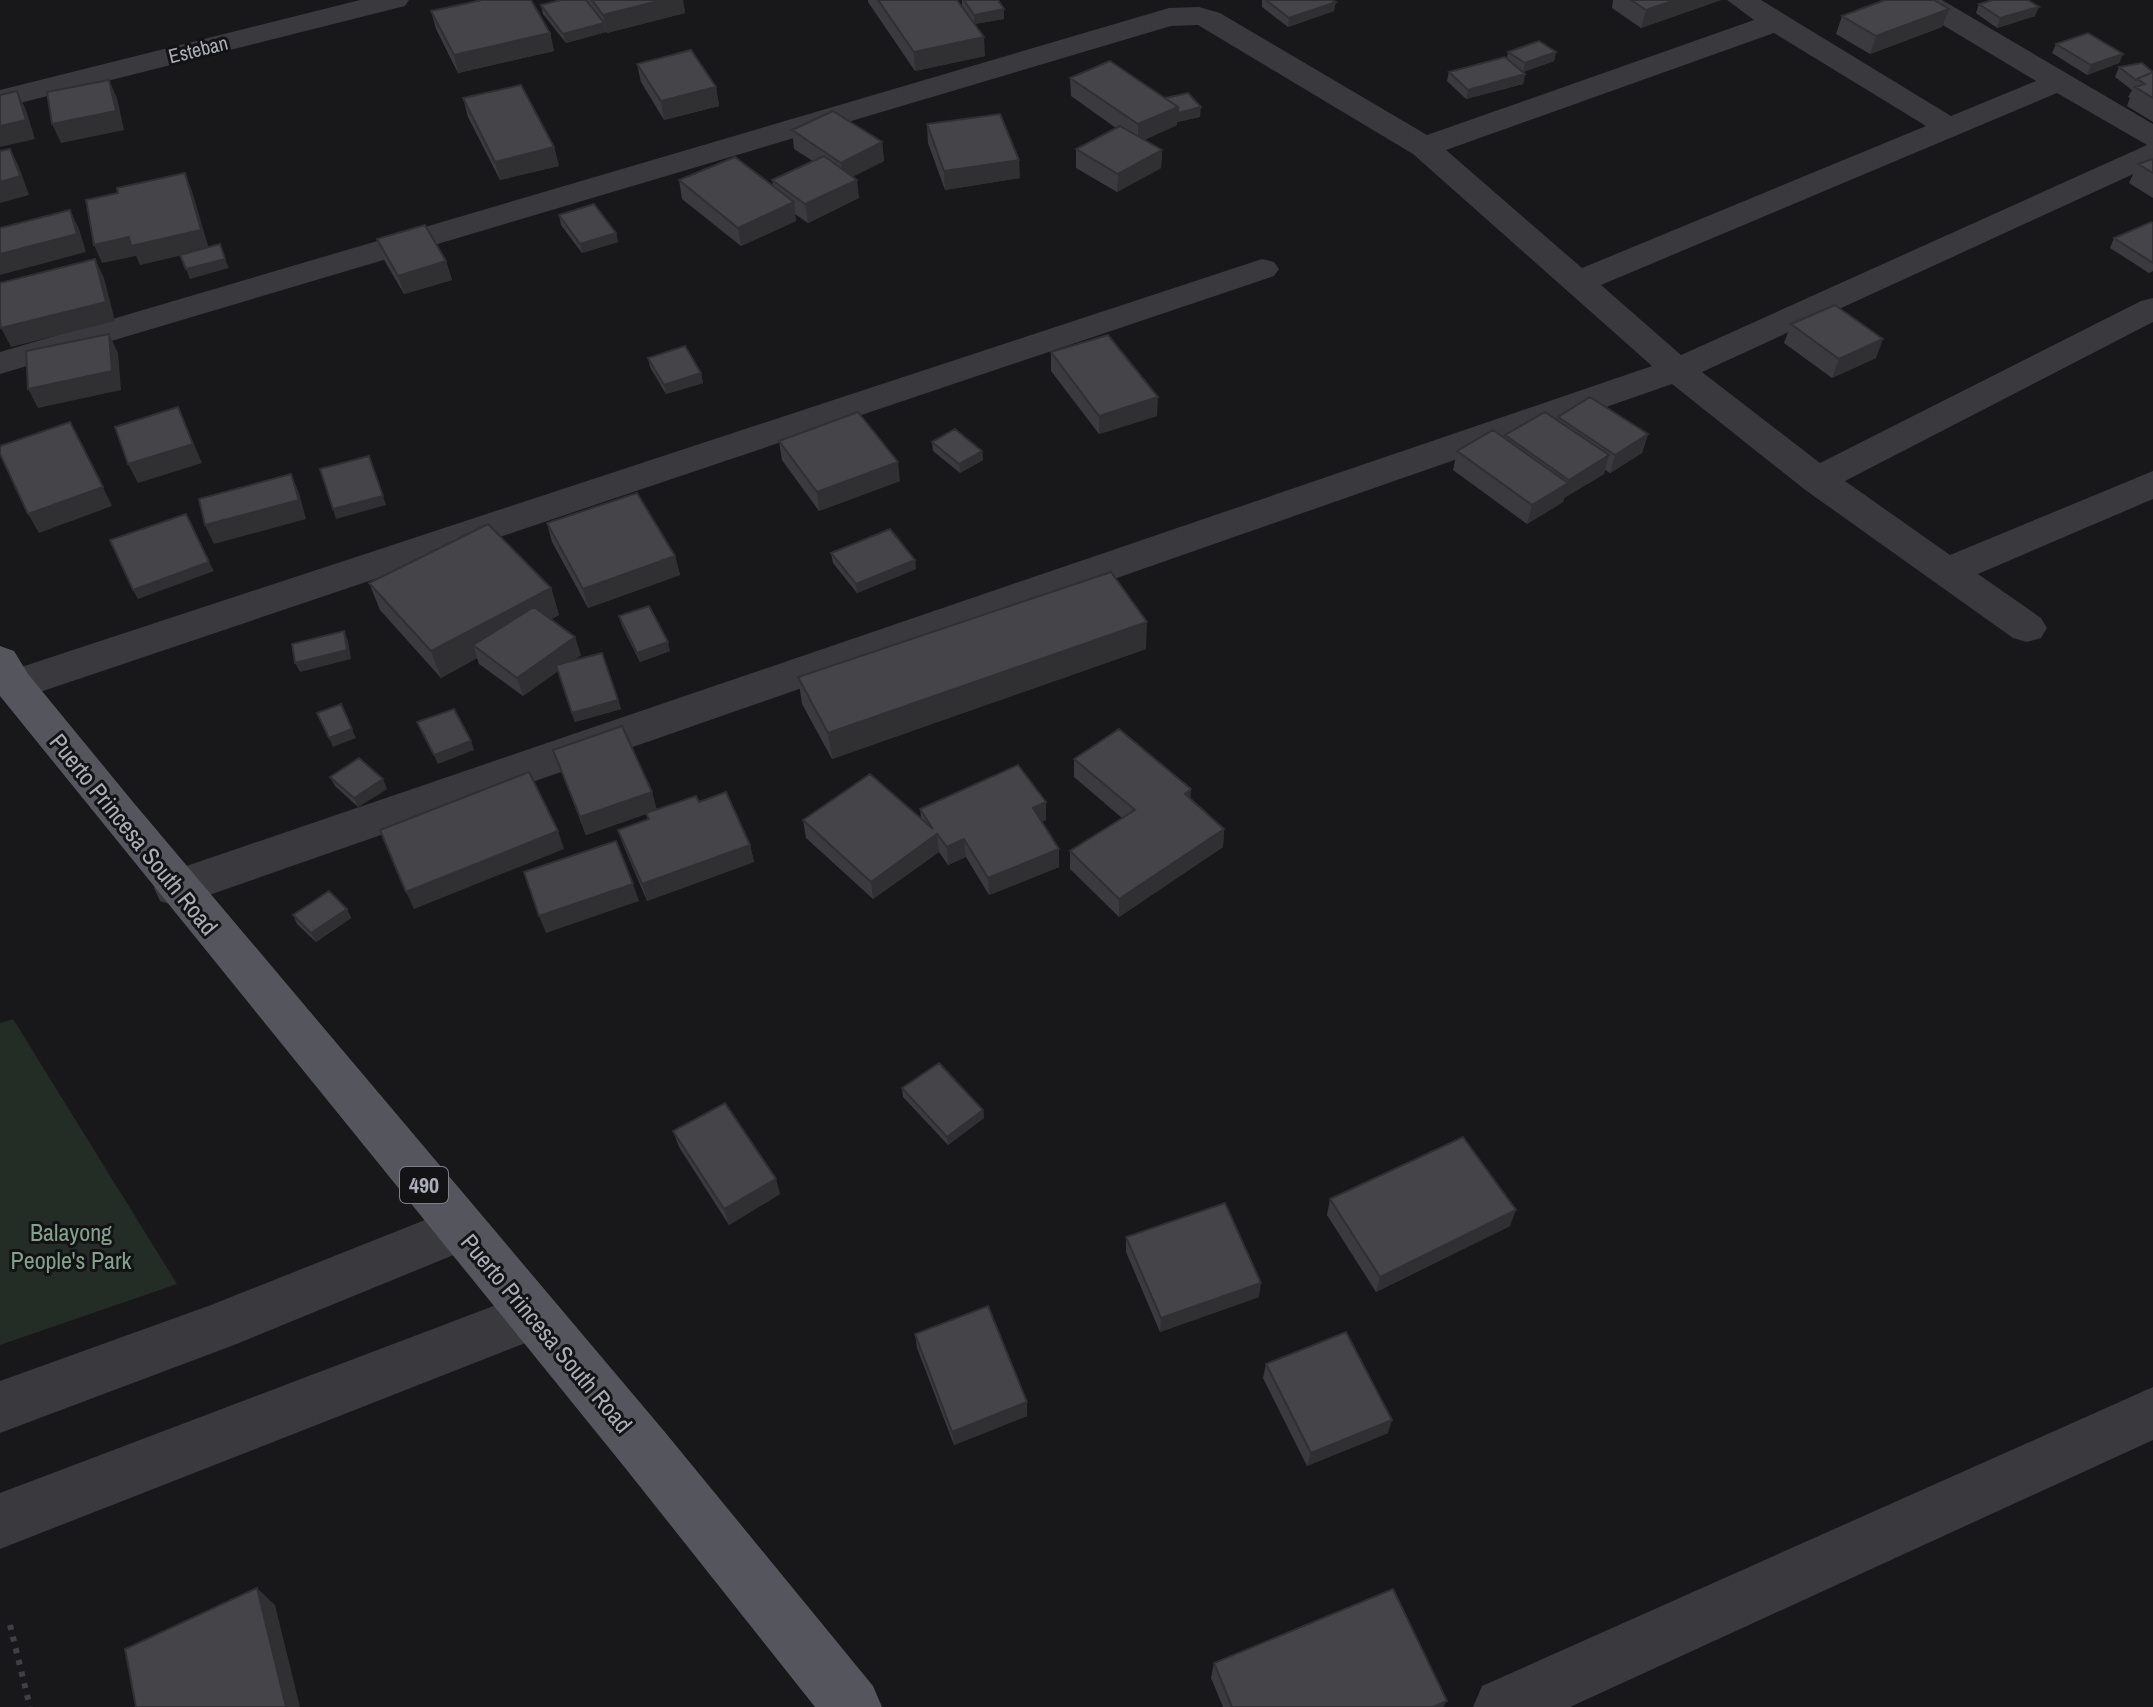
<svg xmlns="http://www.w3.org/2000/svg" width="2153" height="1707" font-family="'Archivo Narrow',sans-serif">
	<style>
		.green { fill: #242c26 }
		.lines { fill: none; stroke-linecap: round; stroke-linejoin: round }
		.path { stroke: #3f4045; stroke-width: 6; stroke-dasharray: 5 7; stroke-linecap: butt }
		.minor { fill: #39393e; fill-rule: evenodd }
		.major { fill: #55565d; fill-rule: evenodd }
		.wall { fill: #3b3b3f }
		.shaded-wall { fill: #303033 }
		.building { fill: #454549; stroke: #303033; stroke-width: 2 }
		.labels { text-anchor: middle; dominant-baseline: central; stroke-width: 6; stroke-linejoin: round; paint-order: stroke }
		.far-street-label { font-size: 20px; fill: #abaeb8; stroke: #131315 }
		.shield { fill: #131315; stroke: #7d8087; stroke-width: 2 }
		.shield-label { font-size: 22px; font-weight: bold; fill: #abaeb8 }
		.street-label { font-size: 24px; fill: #abaeb8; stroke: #131315 }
		.park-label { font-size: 24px; fill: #84a189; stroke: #131315 }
	</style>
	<rect width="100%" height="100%" fill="#18181a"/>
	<!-- green -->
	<path class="green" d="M13 1019 177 1284 0 1345V1023Z"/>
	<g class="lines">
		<!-- path -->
		<path class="path" d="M10 1625 30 1707"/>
		<!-- minor -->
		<path class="minor" d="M360 0H409L405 6 0 108V90Z
			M1727 0H1761L1951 116 2036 81 1911 6 1907 0H1942L2153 124V165L1702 372 1820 463 2141 301 2153 298V322L1845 481 1950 555 2153 471V499L1978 574 2041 618 2047 628 2041 638 2027 642 2013 638 1804 489 1672 384 192 901 176 906 160 901 154 888 160 875 1652 366 1413 154 1198 25 1171 26 0 374V352L1169 8 1199 7 1220 13 1427 135 1754 20ZM1774 33 1926 126 1582 268 1446 150ZM2057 93 2147 145 1681 355 1601 285Z
			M1262 259 1274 262 1279 269 1274 276 28 696 14 700 0 696V674Z
			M460 1206 478 1213 485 1229 478 1245 234 1345 0 1433V1381L211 1305Z
			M533 1291 551 1299 559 1316 551 1333 0 1549V1493Z
			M2153 1387V1440L1570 1707H1473L1482 1686Z"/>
		<!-- major -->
		<path class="major" d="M0 646 14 651 28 674 133 802 664 1431 873 1686 882 1707H815L626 1469 0 696Z"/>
	</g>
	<!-- wall -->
	<path class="wall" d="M561 0H683L685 13 607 33 606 32 566 43 543 14 541 5Z
		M868 0H957L973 23 962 5V0H998L1004 19 974 24 985 56 915 71 868 2Z
		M1262 0H1332L1334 11 1288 27 1262 7Z
		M1613 0H1721L1641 28 1612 8Z
		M1979 4 2035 16 1997 28 1976 13Z
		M431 11 550 33 554 51 458 73 436 29Z
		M1842 16 1942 27 1870 54 1836 34Z
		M2056 44 2123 54 2119 63 2087 75 2052 53Z
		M1508 52H1556L1554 61 1523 72 1525 74 1523 84 1466 99 1447 81 1449 72 1507 58Z
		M637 64 716 87 719 106 664 120 641 82Z
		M2119 67 2153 71V122L2127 106 2130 98 2128 97 2132 90 2115 77Z
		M1070 78 1165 98 1200 117 1177 122V125L1144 140 1162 150 1161 168 1117 192 1076 168V149L1116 128 1071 96Z
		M463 98 554 147 559 166 500 180 468 117Z
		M927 124 1020 178 945 190 928 143Z
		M792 130 882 142 884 161 852 177 859 198 808 223 795 214 796 221 741 246 682 199 679 180 773 186 772 180 813 161 794 149Z
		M2153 159V198L2129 183 2138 164Z
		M559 215 616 233 618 242 582 253 561 225Z
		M2153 223V271L2149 273 2110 248 2114 238Z
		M377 239 446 261 452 280 404 294 383 258Z
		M1791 324 1876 358 1832 378 1784 343Z
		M1051 352 1157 416 1099 434 1051 371Z
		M648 358 701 373 703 383 666 394 650 367Z
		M1558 417 1648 434 1642 453 1610 473 1605 470 1604 474 1564 498 1563 502 1527 524 1453 470 1457 451 1505 438V435L1557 420Z
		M779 441 900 481 819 511 782 460Z
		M932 442 982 451 983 460 960 473 933 451Z
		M547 523 675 556 680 575 588 608 552 542Z
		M831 553 916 569 857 593 833 563Z
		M369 583 551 588 559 615 551 619 581 655 574 660 618 700 621 709 575 722 558 671 523 696 479 664 477 658 441 678 380 610Z
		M619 616 670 651 640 662 622 626Z
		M1146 649 832 759 802 704 798 677Z
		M553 750 652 792 656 809 699 802 750 845 754 862 647 901 624 847 618 830 648 820 646 814 586 835Z
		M1074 759 1190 799 1224 829 1223 847 1119 917 1070 869V851L1122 818 1074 777Z
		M330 777 387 789 358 807 335 786Z
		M1046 802V820L1042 822 1059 867 989 895 966 857 948 865 939 852 873 899 806 838 803 820 921 818 920 809Z
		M347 909 351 918 316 942 297 924 293 915Z
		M902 1088 983 1110 984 1118 948 1145 903 1097Z
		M673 1131 780 1194 729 1225 679 1147Z
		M1330 1199 1510 1226 1376 1292 1327 1215Z
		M1126 1237 1259 1297 1160 1332 1126 1252Z
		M915 1334 1027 1416 954 1445 917 1348Z
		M1266 1364 1388 1433 1307 1466 1263 1378Z
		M1214 1663 1443 1707H1223L1211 1678Z"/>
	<!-- shaded-wall -->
	<path class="shaded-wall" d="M662 0H683L685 13 607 33 603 15Z
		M1675 0H1721L1641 28 1646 10Z
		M1336 2 1334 11 1288 27 1289 18Z
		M2039 7 2035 16 1997 28 2000 18Z
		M1004 9V19L974 24V15Z
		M1949 9 1942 27 1870 54 1876 36Z
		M604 23 606 32 566 43 563 34Z
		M550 33 554 51 458 73 454 55Z
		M984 37 985 56 915 71 914 52Z
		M1556 52 1554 61 1523 72 1525 63Z
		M2123 54 2119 63 2087 75 2091 65Z
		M1525 74 1523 84 1466 99 1468 90Z
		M109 80 117 98 124 130 61 143 52 124Z
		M716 87 719 106 664 120 661 101Z
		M17 91 26 110 35 139 0 147V126Z
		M1178 107H1201L1200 117 1177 122V125L1138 143V124Z
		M882 142 884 161 843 181 841 163Z
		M554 147 559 166 500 180 495 162Z
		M10 149 19 167 29 195 0 203V182Z
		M1162 150 1161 168 1117 192 1118 174Z
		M1019 160 1020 178 945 190 944 171Z
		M185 173 192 191 209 249 140 265 136 256 102 263 94 245Z
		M857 180 859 198 808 223 805 204Z
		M794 202 796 221 741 246 738 228Z
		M70 210 79 229 86 252 0 275V254Z
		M616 233 618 242 582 253 580 244Z
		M95 259 104 278 115 321 11 347 1 328Z
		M225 259 229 268 190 279 186 269Z
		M446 261 452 280 404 294 398 276Z
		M109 334 118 353 121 390 38 408 28 389Z
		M1883 339 1876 358 1832 378 1839 359Z
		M701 373 703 383 666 394 664 385Z
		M1158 397 1157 416 1099 434V416Z
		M178 407 202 463 138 483 128 464Z
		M1648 434 1642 453 1610 473 1615 455Z
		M80 440 112 506 39 533 28 514Z
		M982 451 983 460 960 473 959 464Z
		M1609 455 1604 474 1564 498 1569 480Z
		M369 456 386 505 336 519 333 509Z
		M898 462 900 481 819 511 817 492Z
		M291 474 299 493 306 519 214 544 205 525Z
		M1568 483 1563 502 1527 524 1532 505Z
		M675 556 680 575 588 608 583 589Z
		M915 560 916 569 857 593 856 584Z
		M209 562 214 571 138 599 133 590Z
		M551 588 559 615 485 654 473 645 477 658 441 678 431 651Z
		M1147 622 1146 649 832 759 828 733Z
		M344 631 348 641 351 659 300 672 295 663Z
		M575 637 581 655 523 696 517 678Z
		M668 642 670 651 640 662 637 653Z
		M618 700 621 709 575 722 572 713Z
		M352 729 356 738 333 747 329 738Z
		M471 741 474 750 438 764 434 755Z
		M383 779 387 789 358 807 354 798Z
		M1191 789 1190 807 1185 794Z
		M652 792 657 810 586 835 580 817Z
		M1046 802V820L1033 826V808Z
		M1224 829 1223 847 1119 917V899Z
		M558 831 564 849 414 909 406 892Z
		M937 834 939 852 873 899 871 882Z
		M964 839 966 857 948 865 947 847Z
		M750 845 754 862 647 901 642 884Z
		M1059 849V867L989 895 988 878Z
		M633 884 639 901 546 933 539 916Z
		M347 909 351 918 316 942 311 933Z
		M983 1110 984 1118 948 1145 947 1137Z
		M776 1179 780 1194 729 1225 724 1209Z
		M1516 1210 1510 1226 1376 1292 1380 1277Z
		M1261 1283 1259 1297 1160 1332 1161 1318Z
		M1027 1402V1416L954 1445 952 1432Z
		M1392 1420 1388 1433 1307 1466 1311 1453Z
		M257 1588 275 1605 300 1707H286Z
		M1447 1701 1443 1707H1433Z"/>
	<!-- building -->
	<path class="building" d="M482 0H531L550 33 454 55 431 11Z
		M561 0H586L604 23 563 34 541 5Z
		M592 0H662L603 15Z
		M878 0H957L984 37 914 52Z
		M964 0H998L1004 9 974 15Z
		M1266 0H1332L1336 2 1289 18Z
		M1631 0H1675L1646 10Z
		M1885 0H1934L1949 9 1876 36 1842 16Z
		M1993 0H2028L2039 7 2000 18 1979 4Z
		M2088 33 2123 54 2091 65 2056 44Z
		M1539 41 1556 52 1525 63 1508 52Z
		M691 50 716 87 661 101 637 64Z
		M1505 57 1525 74 1468 90 1449 72Z
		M1110 61 1178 107 1138 124 1070 78Z
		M2142 63 2153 72 2137 79 2136 80 2119 67Z
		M2153 72V98L2135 87 2145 84 2137 79Z
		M109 80 116 111 52 124 47 92Z
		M521 85 554 147 495 162 463 98Z
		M17 91 26 120 0 126V95Z
		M1188 93 1201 107 1178 113V107L1165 98Z
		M833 111 882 142 841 163 792 130Z
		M1000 114 1019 160 944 171 927 124Z
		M1120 126 1162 150 1118 174 1076 149Z
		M10 149 20 176 0 182V151Z
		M824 156 857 180 805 204 772 180Z
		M735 157 794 202 738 228 679 180Z
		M2153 159V173L2138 164Z
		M185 173 201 230 131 246 129 237 94 245 86 200 118 193 117 188Z
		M594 204 616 233 580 244 559 215Z
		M70 210 77 234 0 254V228Z
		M2151 222 2153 223V263L2114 238Z
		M425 225 446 261 398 276 377 239Z
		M220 244 225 259 186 269 180 255Z
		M95 259 106 302 1 328 0 322V283Z
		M1835 305 1883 339 1839 359 1791 324Z
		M109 334 112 371 28 389 26 351Z
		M1108 335 1158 397 1099 416 1051 352Z
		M685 346 701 373 664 385 648 358Z
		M1590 397 1648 434 1615 455 1558 417Z
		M178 407 193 444 128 464 115 427Z
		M858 412 898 462 817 492 779 441Z
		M1545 412 1609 455 1569 480 1505 435Z
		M70 422 103 487 28 514 0 454V446Z
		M955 429 982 451 959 464 932 442Z
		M1493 430 1568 483 1532 505 1457 451Z
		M369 456 383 496 333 509 320 469Z
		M291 474 299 500 205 525 199 499Z
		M637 493 675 556 583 589 547 523Z
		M186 514 209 562 133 590 110 540Z
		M488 524 551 588 431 651 369 583Z
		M890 529 915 560 856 584 831 553Z
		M1111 572 1147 622 828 733 798 677Z
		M649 606 668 642 637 653 619 616Z
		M534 607 575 637 517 678 473 645Z
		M344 631 347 650 295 663 292 644Z
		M602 653 618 700 572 713 556 665Z
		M341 704 352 729 329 738 317 713Z
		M454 709 471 741 434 755 417 722Z
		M622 726 652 792 580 817 553 750Z
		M1119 729 1191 789 1185 794 1224 829 1119 899 1070 851 1135 810 1074 759Z
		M359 758 383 779 354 798 330 777Z
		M1018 765 1046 802 1033 808 1059 849 988 878 964 839 947 847 937 834 871 882 803 820 870 774 933 829 920 809Z
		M529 772 558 831 406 892 380 830Z
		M726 792 750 845 642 884 618 830 649 819 646 813 696 796 699 802Z
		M616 841 633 884 539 916 524 872Z
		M329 891 347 909 311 933 293 915Z
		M939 1063 983 1110 947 1137 902 1088Z
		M725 1103 776 1179 724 1209 673 1131Z
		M1463 1137 1516 1210 1380 1277 1330 1199Z
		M1225 1203 1261 1283 1161 1318 1126 1237Z
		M988 1306 1027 1402 952 1432 915 1334Z
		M1346 1332 1392 1420 1311 1453 1266 1364Z
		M257 1588 286 1707H136L125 1649Z
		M1393 1589 1447 1701 1433 1707H1232L1214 1663Z"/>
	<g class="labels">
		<!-- far-street labels -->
		<g class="far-street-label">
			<text transform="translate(198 49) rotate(-14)">Esteban</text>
		</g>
		<!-- shield labels -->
		<rect class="shield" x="400" y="1167" width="48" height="36" rx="6"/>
		<g class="shield-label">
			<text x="424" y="1185">490</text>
		</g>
		<!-- street labels -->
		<g class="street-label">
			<text transform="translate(134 834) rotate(51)">Puerto Princesa South Road</text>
			<text transform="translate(547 1333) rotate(50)">Puerto Princesa South Road</text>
		</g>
		<!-- park labels -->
		<g class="park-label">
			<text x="71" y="1232">Balayong<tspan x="71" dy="28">People's Park</tspan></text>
		</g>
	</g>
</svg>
